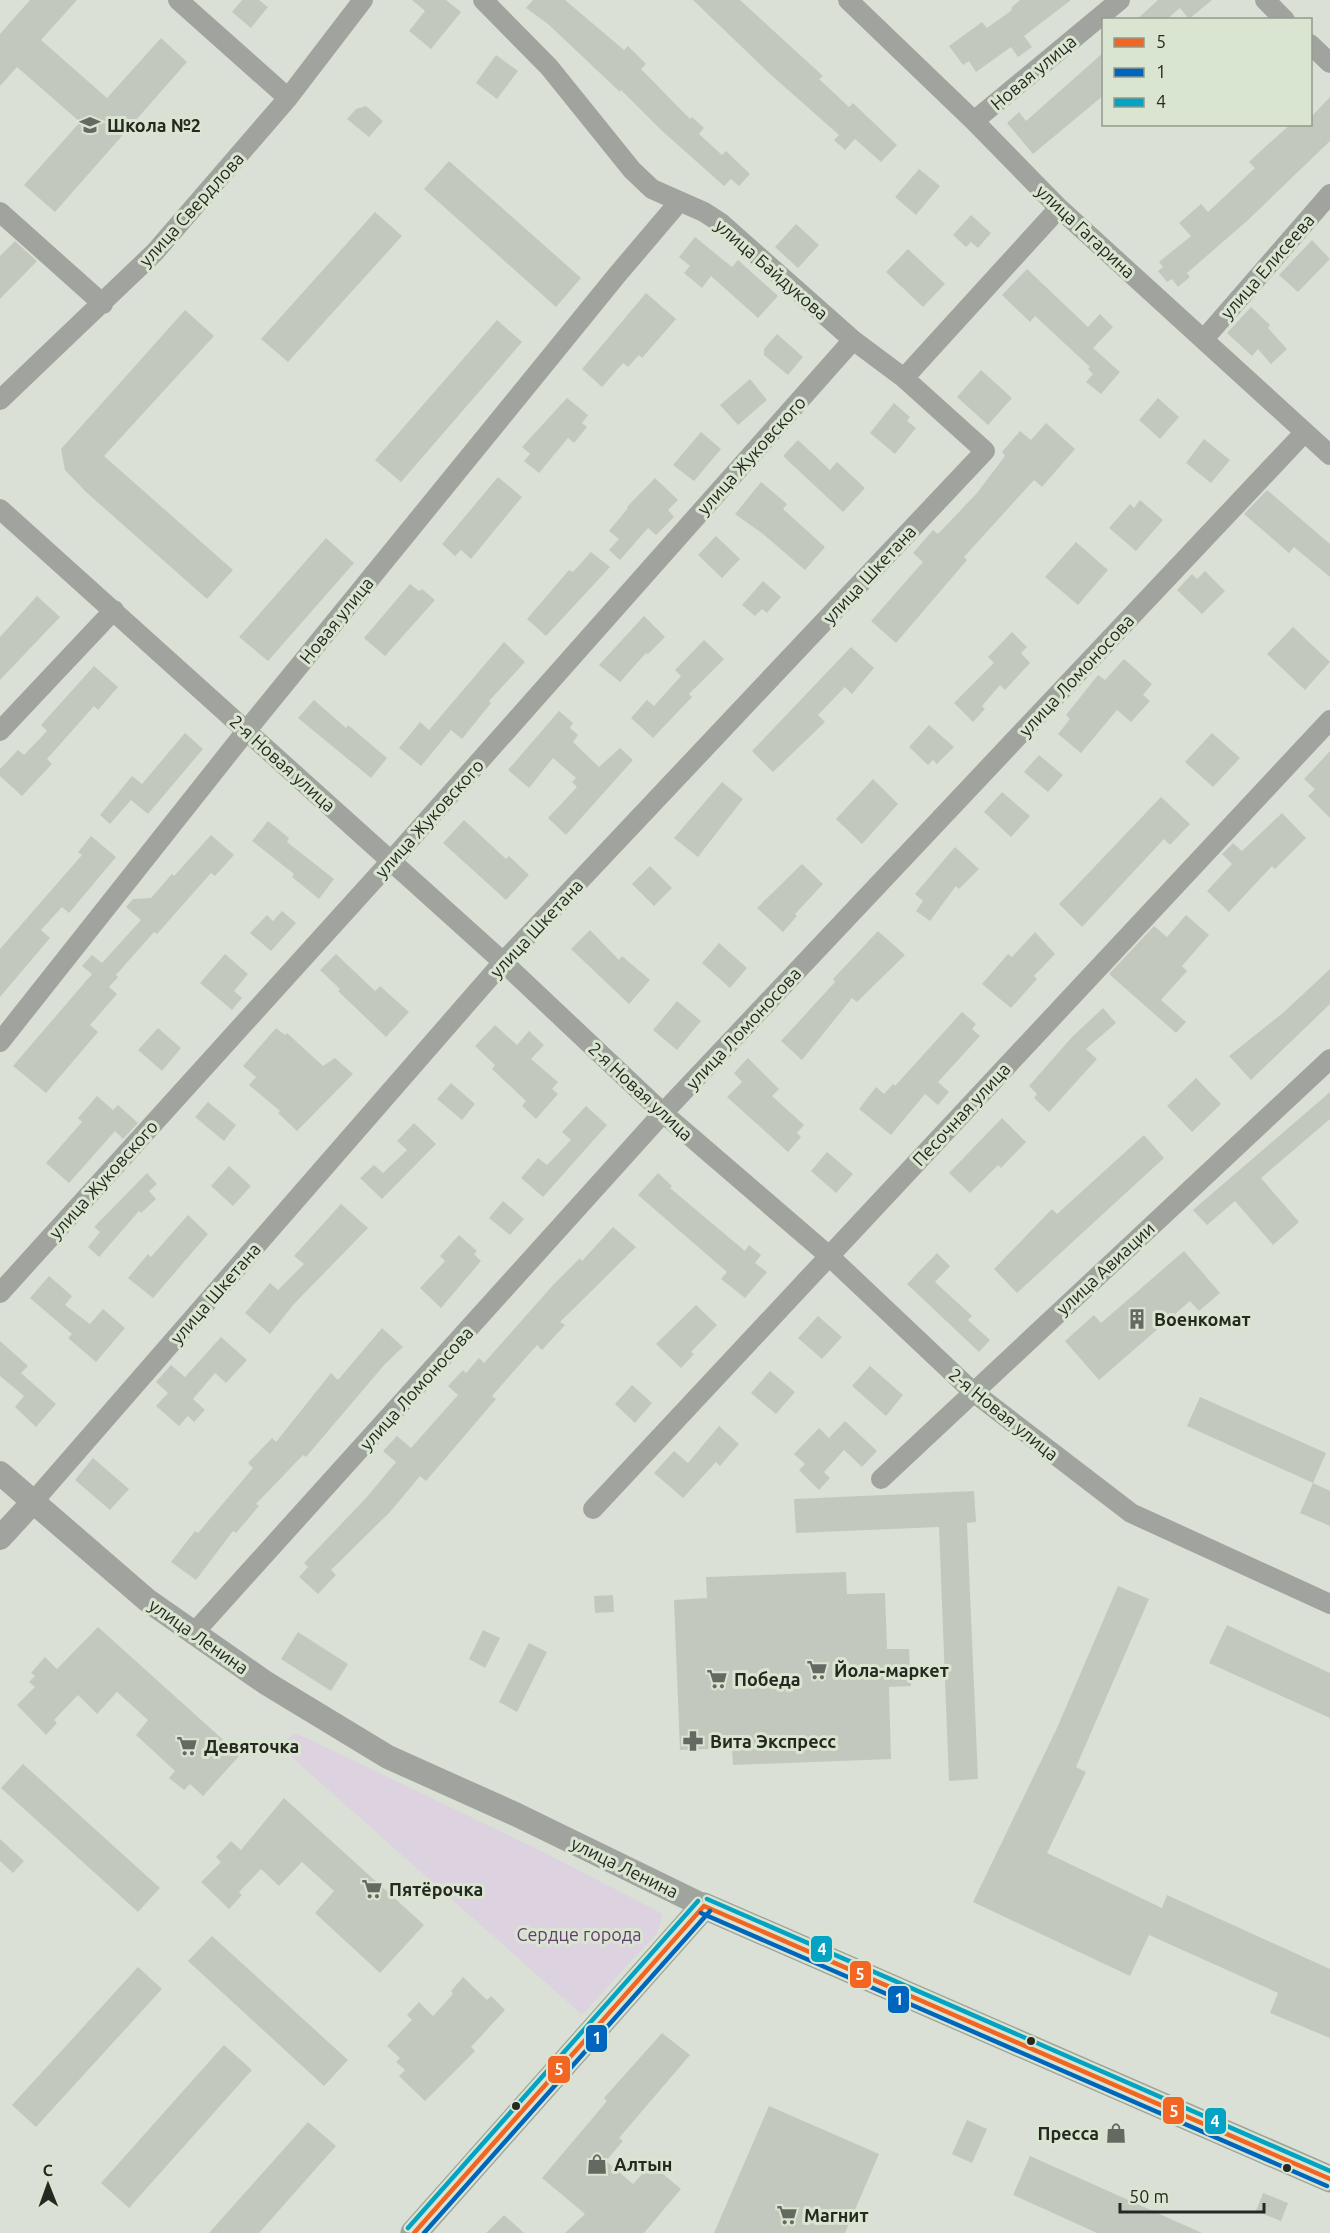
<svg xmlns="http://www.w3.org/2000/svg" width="1330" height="2233" font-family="Ubuntu,sans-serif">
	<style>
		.green { fill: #ddd2df }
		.building { fill: #c3c8be }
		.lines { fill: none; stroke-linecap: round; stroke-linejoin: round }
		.minor { stroke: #a1a49e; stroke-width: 20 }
		.tertiary { stroke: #a1a49e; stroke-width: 24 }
		.secondary { stroke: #9fa49b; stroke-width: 27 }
		.bus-1-casing { stroke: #d9e5d0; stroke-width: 9 }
		.bus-2-casing { stroke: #d9e5d0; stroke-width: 9 }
		.bus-3-casing { stroke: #d9e5d0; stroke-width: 9 }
		.bus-1 { stroke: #f26522; stroke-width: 4.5 }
		.bus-2 { stroke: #0065bd; stroke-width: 4.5 }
		.bus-3 { stroke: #02a3c5; stroke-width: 4.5 }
		.bus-dot { fill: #252922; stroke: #d9e5d0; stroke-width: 2 }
		.labels { text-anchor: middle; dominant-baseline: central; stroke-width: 6; stroke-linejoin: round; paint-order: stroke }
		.street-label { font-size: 18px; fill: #252922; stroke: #d9e5d0 }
		.poi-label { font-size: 18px; font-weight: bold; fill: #252922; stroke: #d9e5d0; text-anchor: start }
		.park-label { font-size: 18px; fill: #613d6c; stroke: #d9e5d0 }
		.line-badge { stroke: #d9e5d0; stroke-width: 2 }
		.badge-label { font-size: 16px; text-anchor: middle; font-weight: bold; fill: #fff }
	</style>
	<rect width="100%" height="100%" fill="#dae0d5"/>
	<!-- green -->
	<path class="green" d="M296 1733 543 1852 663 1914 657 1933 582 2015 278 1745Z"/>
	<!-- building -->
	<path class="building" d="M30 0H77L41 40 107 98 161 38 187 62 55 212 24 185 80 122 17 67 0 86V34Z
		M242 0H259L268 7 251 28 232 12Z
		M412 0H446L461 12 431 49 409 31 425 11Z
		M533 0H565L624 50 628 46 646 64 641 69 690 119 692 117 704 128 699 134 722 155 726 151 750 174 739 186 731 179 724 186 660 129 621 90 620 92 548 24 526 8Z
		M693 0H740L823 76 819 79 849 107 853 103 897 145 881 162 855 139 845 150 834 140 839 135 770 74Z
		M1020 0H1071L1024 36 1032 47 1018 57 1011 47 976 72 969 61 963 65 949 46 982 22 987 28 1012 10 1011 8Z
		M1158 0H1212L1189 19 1180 8 1166 20H1136Z
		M1104 52V95L1033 154 1007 123 1019 112 1026 121Z
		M496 55 518 71 497 99 476 83Z
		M1330 97V141L1247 221 1187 273 1190 277 1178 287 1172 279 1167 282 1158 271 1163 267 1159 262 1191 236 1179 223 1201 204 1208 212 1255 168 1249 162 1266 146 1291 124H1311V117Z
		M366 106 383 121 369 137 347 119 356 109Z
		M449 161 581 278 556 307 424 189Z
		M919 169 940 186 916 215 895 197Z
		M375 212 402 236 288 362 261 339Z
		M971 215 991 233 978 248 971 242 966 247 953 235Z
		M796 224 819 245 798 268 775 247Z
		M695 237 732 267 738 260 778 296 758 318 711 276 702 288 684 273 690 266 679 257Z
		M1312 240 1330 259 1298 292 1279 275Z
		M15 241 37 261 0 299V256Z
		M908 249 945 284 923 307 886 272Z
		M1027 269 1088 327 1100 314 1113 327 1093 348 1120 372 1101 394 1086 382 1093 374 1088 369 1090 367 1035 316 1030 322 1002 295Z
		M646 293 676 319 642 358 639 355 628 367 623 363 602 387 582 369Z
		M1251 307 1270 325 1268 328 1287 349 1271 364 1258 349 1252 356 1227 333Z
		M185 310 214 336 104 456 233 570 207 599 86 492 65 470 61 449Z
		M497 320 522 342 401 482 375 460Z
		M777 334 803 357 788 375 764 355V349Z
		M981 370 1012 398 988 425 957 397Z
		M750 379 767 400 738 425 720 405Z
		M567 398 588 415 582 423 587 427 574 443 568 438 539 473 524 461 530 454 522 447Z
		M1158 398 1179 417 1160 439 1139 420Z
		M894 403 910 417 907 421 916 428 895 454 870 433Z
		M1046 423 1075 449 1042 487 1034 480 964 557 967 560 896 643 871 621 923 562 913 553 933 530 938 534 977 493 1005 456 1002 452 1020 431 1031 440Z
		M701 432 721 449 694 481 673 465Z
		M1204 439 1230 460 1211 483 1186 463Z
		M798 440 830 470 837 462 865 488 843 512 783 456Z
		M498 477 522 497 471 559 461 550 455 556 442 544Z
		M655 478 678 500 668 510 674 517 656 535 648 528 620 560 609 550 619 539 609 531 628 508 627 507Z
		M761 482 787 504 783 509 825 547 805 570 763 534 735 514Z
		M1267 490 1330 544V577L1294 547 1289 553 1244 514Z
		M1140 500 1163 520 1136 551 1109 528 1130 504 1134 508Z
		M716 536 740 559 722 578 698 555Z
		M326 538 354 563 268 661 239 637Z
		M1076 542 1108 570 1078 605 1045 577Z
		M591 552 610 567 546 636 527 619 569 570 573 572Z
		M1205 571 1225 591 1202 614 1177 590 1192 574 1197 579Z
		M763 581 781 597 767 613 762 609 755 616 742 605Z
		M410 584 419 591 422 589 435 600 385 656 364 638Z
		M37 596 60 617 0 680V637Z
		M644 616 665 637 648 654 646 653 620 682 599 665Z
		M1293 627 1330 662 1305 690 1267 654Z
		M1012 632 1027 647 1021 653 1030 663 1005 690 1000 685 982 706 985 709 973 722 954 703 994 663 988 657Z
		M704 640 724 659 689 694 692 697 653 738 631 718 647 700 654 706 681 676 675 670Z
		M504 642 525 662 489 701 491 703 462 739 451 730 421 766 399 748 420 722 429 730Z
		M851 647 874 668 852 694 845 687 818 715 825 722 773 772 752 751Z
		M1124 659 1152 684 1143 695 1150 701 1131 722 1117 710 1081 753 1058 734 1070 719 1066 715 1098 675 1105 680Z
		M94 666 118 687 98 710 94 706 47 759 52 764 22 796 0 776V769L18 750 24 755 47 731 41 725Z
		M314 700 346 728 348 725 387 758 371 778 298 718Z
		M559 711 573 723 570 728 578 735 573 742 599 767 620 748 633 760 566 835 548 818 577 787 572 782 576 778 553 758 529 788 508 770Z
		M929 725 954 747 937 764 933 760 928 765 909 747Z
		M185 733 203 749 148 814 131 800 110 824 100 815 132 776 142 784Z
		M1212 733 1240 758 1213 787 1185 762Z
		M1330 751V818L1308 796 1315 789 1304 779Z
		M1039 755 1063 775 1048 792 1024 772Z
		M873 779 898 804 862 844 836 819Z
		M722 782 743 799 698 857 674 838Z
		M1002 792 1030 816 1011 837 984 812Z
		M1161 797 1190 824 1170 845 1164 839 1082 927 1059 904Z
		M1282 813 1306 838 1275 869 1272 866 1229 912 1207 891 1232 864 1222 854 1233 843 1242 851Z
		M464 820 506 859 509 856 529 875 506 900 443 843Z
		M268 821 289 838 287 842 334 879 319 899 292 877 294 874 252 841Z
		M211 835 234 855 215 876 211 873 157 934 154 932 116 975 118 977 109 987 117 994 90 1025 98 1032 46 1093 13 1066 92 974 82 966 92 955 102 963 141 920 126 907 133 899 151 898 172 874 174 876Z
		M91 836 116 857 69 913 62 907 41 930 50 938 0 997V949L82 855 78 852Z
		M955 847 979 869 959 889 956 886 930 921 916 911 923 901 915 894Z
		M802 864 823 884 795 914 797 916 783 932 757 908Z
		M650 866 672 888 654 906 632 884Z
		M282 911 296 923 271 951 250 933 267 915 273 921Z
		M1186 915 1209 935 1182 966 1187 971 1161 1000 1186 1022 1176 1033 1109 974 1154 926 1167 937Z
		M590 930 619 960 622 956 650 980 629 1004 571 949Z
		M878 931 905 955 857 1002 852 998 802 1060 781 1041 835 982 833 979Z
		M1035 932 1055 954 1034 976 1037 979 1011 1008 982 984 1008 954 1012 957Z
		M719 943 747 968 730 988 702 963Z
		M225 954 248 974 234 991 242 998 232 1010 200 983Z
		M336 954 375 991 380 986 409 1012 386 1037 338 991 340 989 320 970Z
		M1330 969V1004L1251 1080 1229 1056 1284 1012Z
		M677 1001 701 1021 677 1050 653 1030Z
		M1103 1008 1116 1023 1086 1049 1097 1059 1049 1112 1034 1098 1037 1094 1029 1086 1072 1037Z
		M962 1012 976 1024 972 1029 980 1036 938 1082 949 1092 938 1105 925 1094 891 1135 859 1109 876 1087 884 1094 893 1084 895 1086Z
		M495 1025 517 1045 529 1031 544 1045 531 1059 558 1082 552 1089 558 1094 536 1119 522 1106 526 1101 492 1069 495 1065 475 1046Z
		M158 1028 181 1048 162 1071 138 1050Z
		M276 1028 285 1035 287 1033 323 1066 335 1058 353 1074 297 1131 278 1113 280 1111 249 1085 256 1077 243 1066Z
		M748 1058 779 1089 772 1096 804 1125 797 1133 801 1137 788 1152 727 1097 742 1082 734 1073Z
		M1196 1078 1221 1104 1192 1132 1167 1106Z
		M451 1083 475 1104 462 1120 437 1099Z
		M1330 1092V1119L1261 1178 1299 1222 1273 1245 1235 1201 1207 1225 1193 1210Z
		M97 1096 113 1110 118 1105 138 1123 123 1139 115 1131 69 1183 46 1163 82 1122 78 1118Z
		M208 1102 236 1125 224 1141 195 1117Z
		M586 1106 607 1125 543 1197 521 1178 538 1158 547 1165 571 1140 562 1132Z
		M1002 1118 1026 1142 1001 1168 998 1165 970 1193 949 1173Z
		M414 1123 436 1144 382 1199 360 1178 374 1165 383 1173 407 1150 397 1141Z
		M1144 1135 1164 1158 1017 1293 994 1269 1052 1209 1057 1214Z
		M827 1152 853 1174 836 1193 811 1171Z
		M229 1166 251 1186 233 1206 211 1186Z
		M147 1173 157 1184 149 1191 156 1199 141 1213 139 1211 99 1257 88 1247 100 1232 94 1227Z
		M658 1173 672 1186 670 1188 745 1251 749 1245 761 1255 755 1263 767 1272 745 1298 721 1279 727 1272 638 1195Z
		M503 1201 524 1219 510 1235 489 1218Z
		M341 1204 368 1228 294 1304 270 1334 245 1313 270 1283 278 1290 304 1264 294 1256Z
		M188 1215 208 1234 153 1298 128 1278 148 1254 151 1257Z
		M613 1227 636 1247 560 1322 565 1325 542 1350 537 1345 492 1396 496 1399 426 1481 420 1476 390 1512 331 1570 336 1575 318 1594 299 1577 308 1567 304 1563 366 1498 396 1462 383 1451 397 1436 411 1448 458 1395 448 1386 463 1370 466 1373 479 1358 484 1363 554 1284 580 1258 582 1261Z
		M459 1235 477 1251 474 1254 481 1261 441 1308 420 1288 445 1261 440 1256Z
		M1184 1251 1220 1293 1199 1311 1190 1301 1099 1380 1065 1341 1094 1315 1101 1323Z
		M937 1253 950 1266 935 1282 972 1316 968 1320 990 1340 979 1352 907 1284Z
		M49 1276 72 1296 65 1305 90 1324 103 1309 125 1328 96 1362 68 1338 72 1334 30 1298Z
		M696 1305 717 1325 691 1352 694 1354 681 1368 656 1344Z
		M818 1316 842 1337 822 1359 798 1338Z
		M382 1328 403 1347 385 1364 306 1457 303 1455 256 1504 259 1506 236 1533 233 1531 196 1580 171 1562 195 1531 198 1533 253 1468 248 1463 272 1438 276 1442 331 1373 338 1380Z
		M221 1337 247 1360 226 1383 215 1373 193 1399 205 1410 194 1422 188 1416 179 1426 156 1406 168 1393 156 1382 171 1365 185 1377Z
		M0 1341 28 1366 21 1373 56 1404 36 1427 15 1407 24 1396 0 1376Z
		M870 1366 903 1395 886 1416 852 1386Z
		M770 1371 795 1392 776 1414 751 1393Z
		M632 1385 652 1403 635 1423 615 1404Z
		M1200 1397 1326 1453 1313 1483 1187 1426Z
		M845 1421 877 1451 862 1467 844 1450 824 1472 830 1478 819 1490 799 1470 805 1464 794 1454 819 1428 829 1438Z
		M719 1426 739 1444 720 1466 716 1462 683 1498 654 1473 674 1451 688 1463Z
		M93 1458 129 1489 110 1510 75 1480Z
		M1313 1483 1330 1491V1526L1300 1513Z
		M974 1491 976 1522 967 1523 978 1779 949 1781 939 1527 796 1533 794 1499Z
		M846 1572 847 1594 885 1593 887 1649H909L911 1686 889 1687 891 1759 733 1765 732 1748 680 1750 674 1600 707 1598 706 1577Z
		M1118 1586 1149 1599 1076 1767 1086 1772 1047 1853 1162 1908 1167 1895 1330 1969V2038L1270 2013 1278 1993 1149 1935 1130 1976 973 1902 1057 1728Z
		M613 1595 614 1612 595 1613 594 1596Z
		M1227 1625 1330 1673V1718L1209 1663Z
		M98 1627 240 1755 203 1796 190 1784 184 1790 169 1778 175 1771 136 1735 148 1720 117 1692 97 1714 78 1695 54 1720 57 1723 46 1735 17 1705 35 1687 29 1682 35 1676 31 1673 45 1657 57 1669Z
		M483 1630 500 1638 485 1668 469 1659Z
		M298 1632 348 1664 331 1691 281 1659Z
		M529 1643 547 1652 517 1712 499 1702Z
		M23 1764 160 1888 138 1912 1 1788Z
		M284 1798 424 1925 380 1973 315 1913 334 1891 302 1862 279 1886 261 1869 239 1892 242 1895 229 1909 201 1882 221 1862 216 1857 231 1841 241 1850Z
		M0 1839 24 1861 13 1873 0 1861Z
		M212 1936 348 2060 324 2086 188 1961Z
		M138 1967 162 1989 36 2127 12 2105Z
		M463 1977 487 2000 491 1996 505 2010 471 2047 475 2051 425 2101 399 2076 405 2070 396 2062 400 2058 387 2046 412 2020 407 2015 419 2002 433 2016 453 1994 451 1991Z
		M662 2033 690 2055 619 2138 623 2141 606 2161 633 2184 651 2164 681 2189 644 2233H565L585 2214 542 2178 607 2101 604 2098Z
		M224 2045 252 2070 129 2208 101 2183Z
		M769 2106 879 2154 845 2233H714Z
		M967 2120 987 2129 972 2163 952 2154Z
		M308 2122 336 2146 259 2233H209Z
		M1030 2156 1202 2233H1097L1013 2195Z
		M1263 2193 1288 2203 1281 2221 1256 2211Z
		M504 2215 524 2233H486Z"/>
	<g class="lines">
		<!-- minor -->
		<path class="minor" d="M178 0 288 98
			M483 0 549 67 632 170 652 189 704 212 721 223 853 340 904 378 1059 208
			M848 0 974 121 1059 208 1330 455
			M1265 0 1285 20
			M1310 44 1330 63
			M974 121 1120 0
			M0 212 103 304
			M1204 339 1330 194
			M0 400 155 252 288 98 363 0
			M0 509 503 962 663 1113 828 1255 972 1391 1131 1513 1330 1604
			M0 731 114 610
			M0 1042 247 730 617 275 679 202
			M0 1293 391 861 853 340
			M881 1479 1330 1059
			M33 1502 503 962 985 451 904 378
			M593 1509 1330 720
			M193 1634 663 1113 1304 433"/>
		<!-- tertiary -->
		<path class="tertiary" d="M0 1473 147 1600 266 1683 388 1757 515 1814 704 1906
			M0 1538 33 1502"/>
		<!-- secondary -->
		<path class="secondary" d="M414 2233 704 1906 1330 2179"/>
		<!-- bus-1 casing -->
		<g class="bus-1-casing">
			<path id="bus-1" d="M704 1906 1330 2179
				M414 2233 704 1906"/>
		</g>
		<!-- bus-2 casing -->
		<g class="bus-2-casing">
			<path id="bus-2" d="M701 1913 1327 2186
				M424 2233 710 1911"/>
		</g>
		<!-- bus-3 casing -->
		<g class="bus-3-casing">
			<path id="bus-3" d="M707 1899 1330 2171
				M408 2228 698 1901"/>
		</g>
		<!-- bus-1 -->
		<use href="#bus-1" class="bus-1"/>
		<!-- bus-2 -->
		<use href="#bus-2" class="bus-2"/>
		<!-- bus-3 -->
		<use href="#bus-3" class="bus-3"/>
	</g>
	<!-- icons -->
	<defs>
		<g id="school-bare" transform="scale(1.62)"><path d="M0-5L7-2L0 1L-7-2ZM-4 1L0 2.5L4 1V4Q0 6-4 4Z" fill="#646961" stroke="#d9e5d0" stroke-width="2.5" paint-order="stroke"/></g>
		<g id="building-bare" transform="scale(1.62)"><path d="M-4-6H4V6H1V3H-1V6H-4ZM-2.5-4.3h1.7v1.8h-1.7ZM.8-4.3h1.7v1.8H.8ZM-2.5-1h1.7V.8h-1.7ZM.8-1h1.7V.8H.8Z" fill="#646961" stroke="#d9e5d0" stroke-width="2.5" paint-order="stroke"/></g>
		<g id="supermarket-bare" transform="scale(1.62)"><path d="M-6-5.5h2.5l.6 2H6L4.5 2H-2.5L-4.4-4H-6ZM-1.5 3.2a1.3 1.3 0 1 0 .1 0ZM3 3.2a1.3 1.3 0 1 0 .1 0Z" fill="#646961" stroke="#d9e5d0" stroke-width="2.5" paint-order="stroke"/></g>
		<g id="pharmacy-bare" transform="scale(1.62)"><path d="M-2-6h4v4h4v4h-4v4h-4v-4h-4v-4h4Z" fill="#646961" stroke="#d9e5d0" stroke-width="2.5" paint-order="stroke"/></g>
		<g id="shop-bare" transform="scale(1.62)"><path d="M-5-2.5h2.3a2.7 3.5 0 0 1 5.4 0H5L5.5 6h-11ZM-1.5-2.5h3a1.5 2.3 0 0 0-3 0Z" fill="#646961" stroke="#d9e5d0" stroke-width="2.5" paint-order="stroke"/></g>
	</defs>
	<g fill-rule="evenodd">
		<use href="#school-bare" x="90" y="125"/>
		<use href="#building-bare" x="1137" y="1319"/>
		<use href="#supermarket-bare" x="817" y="1670"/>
		<use href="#supermarket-bare" x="717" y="1679"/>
		<use href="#pharmacy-bare" x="693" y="1741"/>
		<use href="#supermarket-bare" x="187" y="1746"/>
		<use href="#supermarket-bare" x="372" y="1889"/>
		<use href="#shop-bare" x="1116" y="2133"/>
		<use href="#shop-bare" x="597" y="2164"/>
		<use href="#supermarket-bare" x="787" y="2215"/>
	</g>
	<!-- markers -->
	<g class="bus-dot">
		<circle cx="1031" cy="2041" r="5"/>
		<circle cx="516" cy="2106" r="5"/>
		<circle cx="1287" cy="2168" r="5"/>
	</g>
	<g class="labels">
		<!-- street labels -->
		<g class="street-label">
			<text transform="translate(1033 72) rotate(-40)">Новая улица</text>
			<text transform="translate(191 209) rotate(-48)">улица Свердлова</text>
			<text transform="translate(1086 231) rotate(43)">улица Гагарина</text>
			<text transform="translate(1267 266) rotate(-49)">улица Елисеева</text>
			<text transform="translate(772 269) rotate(41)">улица Байдукова</text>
			<text transform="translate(751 455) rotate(-48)">улица Жуковского</text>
			<text transform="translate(869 574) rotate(-47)">улица Шкетана</text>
			<text transform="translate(336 620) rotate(-51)">Новая улица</text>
			<text transform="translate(1076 675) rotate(-47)">улица Ломоносова</text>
			<text transform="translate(283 763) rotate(42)">2-я Новая улица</text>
			<text transform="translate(429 818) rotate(-48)">улица Жуковского</text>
			<text transform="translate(536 928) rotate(-47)">улица Шкетана</text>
			<text transform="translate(743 1028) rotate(-47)">улица Ломоносова</text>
			<text transform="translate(641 1091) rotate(43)">2-я Новая улица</text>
			<text transform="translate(961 1114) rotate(-47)">Песочная улица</text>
			<text transform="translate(103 1179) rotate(-48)">улица Жуковского</text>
			<text transform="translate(1105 1268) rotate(-43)">улица Авиации</text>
			<text transform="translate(215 1293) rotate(-49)">улица Шкетана</text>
			<text transform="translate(416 1388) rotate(-48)">улица Ломоносова</text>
			<text transform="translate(1004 1414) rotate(39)">2-я Новая улица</text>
			<text transform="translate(199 1636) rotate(35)">улица Ленина</text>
			<text transform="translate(625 1867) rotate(26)">улица Ленина</text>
		</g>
		<!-- poi labels -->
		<g class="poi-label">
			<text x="107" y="125">Школа №2</text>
			<text x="1154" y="1319">Военкомат</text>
			<text x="834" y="1670">Йола-маркет</text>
			<text x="734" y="1679">Победа</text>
			<text x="710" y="1741">Вита Экспресс</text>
			<text x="204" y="1746">Девяточка</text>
			<text x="389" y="1889">Пятёрочка</text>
			<text x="1099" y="2133" text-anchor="end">Пресса</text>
			<text x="614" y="2164">Алтын</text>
			<text x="804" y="2215">Магнит</text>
		</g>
		<!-- park labels -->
		<g class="park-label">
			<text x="579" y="1934">Сердце города</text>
		</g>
	</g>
	<g class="line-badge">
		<rect x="810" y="1935" width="23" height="28" rx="6" fill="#02a3c5"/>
		<rect x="849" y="1960" width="23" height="29" rx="6" fill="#f26522"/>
		<rect x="887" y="1985" width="23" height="29" rx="6" fill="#0065bd"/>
		<rect x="585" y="2024" width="23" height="29" rx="6" fill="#0065bd"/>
		<rect x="547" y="2055" width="24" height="29" rx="6" fill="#f26522"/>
		<rect x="1162" y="2096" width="23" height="29" rx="6" fill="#f26522"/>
		<rect x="1204" y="2107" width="23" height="28" rx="6" fill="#02a3c5"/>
	</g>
	<g class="badge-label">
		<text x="822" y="1955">4</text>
		<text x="860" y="1980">5</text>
		<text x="899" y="2005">1</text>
		<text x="597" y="2044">1</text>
		<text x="559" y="2075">5</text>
		<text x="1174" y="2117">5</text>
		<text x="1215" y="2127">4</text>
	</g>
	<!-- legend -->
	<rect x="1102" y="18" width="210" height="108" fill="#d9e5d0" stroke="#919a8a" stroke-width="1.5"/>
	<rect x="1114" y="38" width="30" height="9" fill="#f26522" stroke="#919a8a" stroke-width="1.5"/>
	<text x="1156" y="48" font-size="18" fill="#252922">5</text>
	<rect x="1114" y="68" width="30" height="9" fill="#0065bd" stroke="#919a8a" stroke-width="1.5"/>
	<text x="1156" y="78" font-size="18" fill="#252922">1</text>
	<rect x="1114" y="98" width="30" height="9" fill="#02a3c5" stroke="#919a8a" stroke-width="1.5"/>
	<text x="1156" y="108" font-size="18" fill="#252922">4</text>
	<!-- north arrow -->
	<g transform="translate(48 2185) rotate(359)" stroke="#d9e5d0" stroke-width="4.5" paint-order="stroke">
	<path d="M0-4.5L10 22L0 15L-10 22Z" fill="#252922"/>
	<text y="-9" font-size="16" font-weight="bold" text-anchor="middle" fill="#252922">С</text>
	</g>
	<!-- scale -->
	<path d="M1120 2203v9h144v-9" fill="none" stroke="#252922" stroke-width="3"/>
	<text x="1129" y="2203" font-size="18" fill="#252922" stroke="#d9e5d0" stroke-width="4.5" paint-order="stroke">50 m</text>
</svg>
